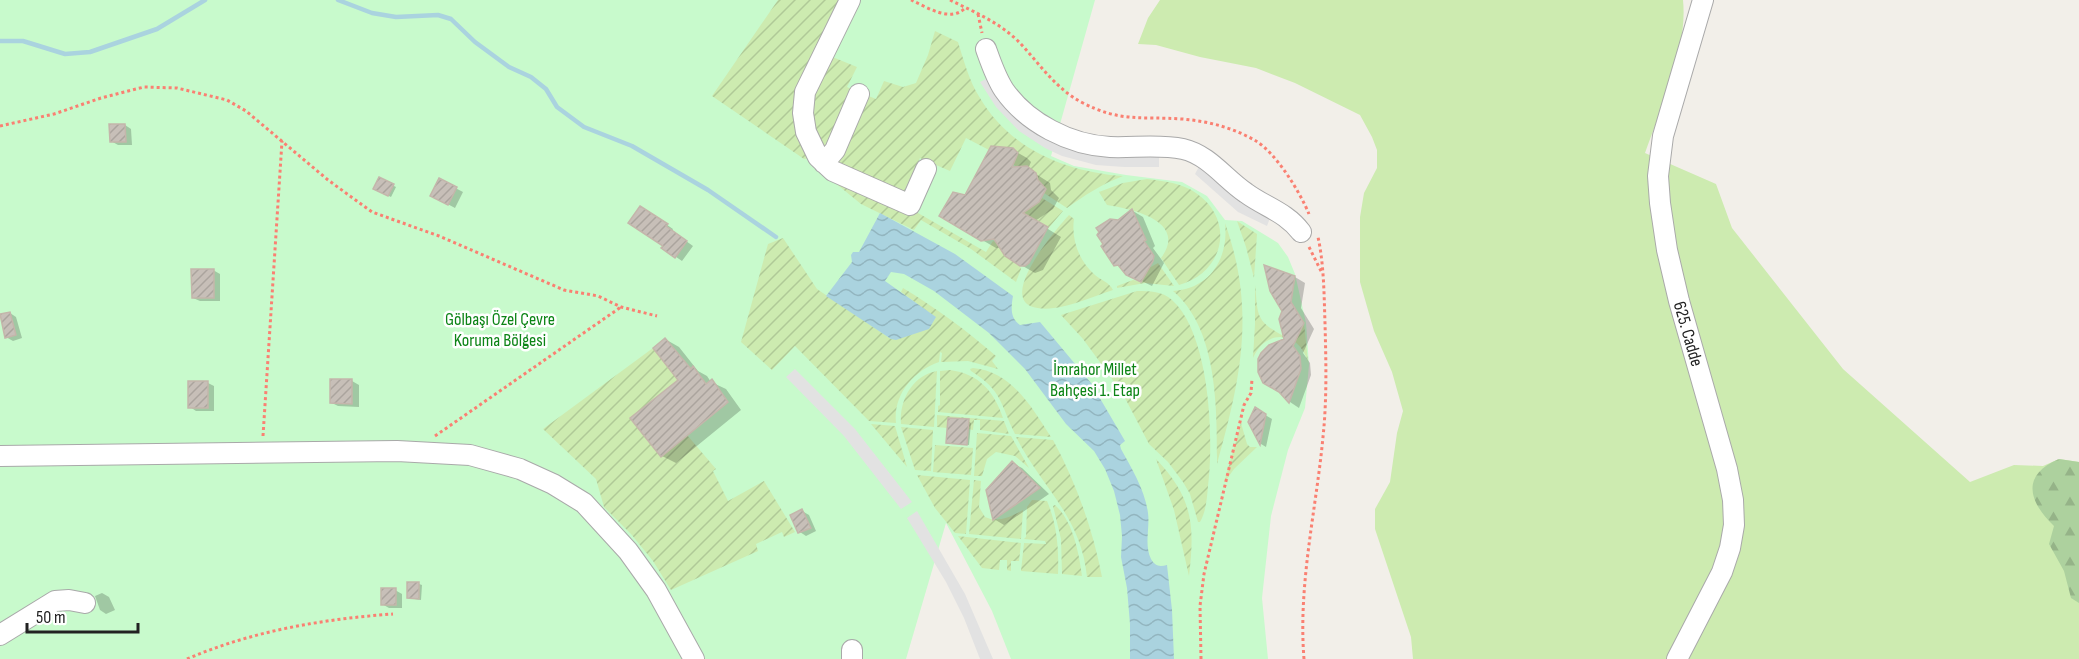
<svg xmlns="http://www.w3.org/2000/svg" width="2079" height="659" font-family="'Sofia Sans Condensed',sans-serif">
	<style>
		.grass { fill: #cdebb0 }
		.forest { fill: url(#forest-firs) }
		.park { fill: #c8facc }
		.garden { fill: url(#garden-furrows) }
		.parking { fill: #e2e2e2 }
		.water { fill: url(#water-waves) }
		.shadow { fill: #0003 }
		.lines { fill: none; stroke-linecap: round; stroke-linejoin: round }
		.stream { stroke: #aad3df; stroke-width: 4.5 }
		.building { fill: url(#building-hatch); stroke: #c4b6ab; stroke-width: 1.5 }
		.minor-casing { stroke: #a9a9a9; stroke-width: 22 }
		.path { stroke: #fa8072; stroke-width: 3; stroke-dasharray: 3 3; stroke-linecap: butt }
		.minor { stroke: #fff; stroke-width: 20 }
		.labels { text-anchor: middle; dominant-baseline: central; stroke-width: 5; stroke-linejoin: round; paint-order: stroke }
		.park-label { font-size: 18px; fill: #0c8416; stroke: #fff }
		.street-label { font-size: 18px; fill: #222; stroke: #fff }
	</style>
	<defs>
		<pattern id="forest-firs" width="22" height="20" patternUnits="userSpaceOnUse" patternTransform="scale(1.5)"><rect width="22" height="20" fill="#add19e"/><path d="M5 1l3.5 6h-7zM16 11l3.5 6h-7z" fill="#95b388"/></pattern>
		<pattern id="garden-furrows" width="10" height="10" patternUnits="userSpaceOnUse" patternTransform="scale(1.5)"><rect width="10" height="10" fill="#cdebb0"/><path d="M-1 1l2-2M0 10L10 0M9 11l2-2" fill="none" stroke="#b0c997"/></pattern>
		<pattern id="water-waves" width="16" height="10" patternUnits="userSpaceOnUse" patternTransform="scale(1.5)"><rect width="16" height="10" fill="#aad3df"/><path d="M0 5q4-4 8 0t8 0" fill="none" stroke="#92b5bf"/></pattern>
		<pattern id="building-hatch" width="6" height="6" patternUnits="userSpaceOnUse" patternTransform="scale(1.5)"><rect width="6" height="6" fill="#c7bfb8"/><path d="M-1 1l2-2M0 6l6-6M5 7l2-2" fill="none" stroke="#aba49e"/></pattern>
	</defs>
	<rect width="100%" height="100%" fill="#f2efe9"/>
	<!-- grass -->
	<path class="grass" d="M1160 0H1683C1688 48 1661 108 1645 153L1716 184 1732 228 1843 369 1970 482 2014 465 2043 466 2059 459 2079 462V659H1413L1411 637 1375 529V509L1390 482 1397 433 1403 411 1392 372 1374 331 1360 282V217L1364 193 1377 168V150L1372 137 1360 115 1295 83 1256 68 1200 57 1156 45 1138 44 1148 18Z"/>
	<!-- forest -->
	<path class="forest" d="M2059 459 2079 462V603L2071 598 2064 571 2049 544 2054 526C2028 501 2021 475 2059 459Z"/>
	<!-- park -->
	<path class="park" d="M0 0H1095L1051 156 1074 166 1126 175 1182 182 1207 196 1225 220 1242 221 1278 243 1288 257 1295 274 1306 323 1309 365 1305 408 1288 450 1271 516 1262 598 1268 659H1011L992 611 946 523 906 659H0Z"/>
	<!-- garden -->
	<path class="garden" d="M778 0H842L801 88 811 158 804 159 712 96Z
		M935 31 958 42C964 61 969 81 980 98 1010 149 1066 172 1123 176 1102 184 1085 195 1067 208L1044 193 1046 189 1035 178 1036 173 1027 166 1021 170 1013 164 1018 154 1013 148 991 146 989 150 966 138 950 171 920 158 901 198 834 163 866 95 876 99 884 81 903 87 916 83 928 55Z
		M830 56 857 67 847 87 854 90 826 150 816 141 810 100Z
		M823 170 918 213 986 252 993 241 996 242 1005 256 1020 266 1021 269 1016 282 971 249 921 220 914 230 861 204 823 173Z
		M1147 179C1164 181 1182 183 1196 193 1236 220 1224 273 1179 285L1161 258C1188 222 1134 209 1107 205L1099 192 1123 183Z
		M1042 198 1063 211 1046 231V226L1023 213 1039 202Z
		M1069 215 1074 219C1071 240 1079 261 1095 275 1102 281 1109 282 1113 290 1090 297 1057 314 1033 307 998 296 1058 227 1069 215Z
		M1237 221 1257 234 1254 278 1246 247Z
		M1225 223C1256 310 1241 378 1217 464 1217 409 1218 329 1173 291 1210 289 1229 258 1225 223Z
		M783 238 817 289 891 339 935 317 901 292 903 288C936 308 966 330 996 356L992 361 998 369 968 361 941 362 942 353 940 352 939 362C913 371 893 395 896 423L869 421 795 346 772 370 741 342 768 244Z
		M1158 263 1174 286 1145 283 1117 288V286L1133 280 1139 281 1149 268Z
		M1255 285C1258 307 1254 319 1275 331 1283 336 1288 339 1297 337L1304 323 1308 362C1299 331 1266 328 1253 358L1255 324Z
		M1137 291C1150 291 1162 291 1172 300 1210 334 1214 438 1208 486 1207 498 1206 512 1200 522H1198L1190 494 1183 482 1168 462 1149 444 1126 400 1110 376 1083 339 1061 315Z
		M653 348 678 380 630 418 661 457 687 435 716 469 713 471 728 501 764 481 795 532 784 537 782 532 756 544 758 551 671 590 653 561 631 534 604 507 596 479 543 429Z
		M973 368C1011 371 1032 407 1051 437L1015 434C1000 404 1003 391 971 371L970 369Z
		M950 370C979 374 994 391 1003 418L938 412V406L940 405V371Z
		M937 371 934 427 901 424C899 400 913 375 937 371Z
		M937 415 1004 421 1009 434 980 430V420H974L973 430 968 429 948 418 947 428 937 427Z
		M1241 423 1247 444 1250 447H1257L1234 469 1224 483Z
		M871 424 895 426 907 467Z
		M901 427 933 430 931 471 915 470Z
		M977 433 1011 436 1029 468 1015 456 996 452 987 459 982 476H974Z
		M1016 437 1053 440C1076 482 1093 530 1102 577H1087C1081 516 1042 488 1016 437Z
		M935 445 973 448 971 475 933 472Z
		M1156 459C1193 498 1195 525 1189 576L1174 510Z
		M917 475 970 480 966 534 955 533 935 508Z
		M974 480 981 481 979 507 985 517C998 523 1011 517 1023 510L1021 539 969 534Z
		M1032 500 1047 501C1057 524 1059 549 1058 574L1021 571 1024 543 1046 544 1045 541 1024 539 1026 537 1027 507Z
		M1055 505C1073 521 1079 553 1082 576L1062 574 1061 539 1053 506Z
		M958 536 1021 543 1019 561H1011V571L1007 570V560H1000L999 570 982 568Z"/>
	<!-- parking -->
	<path class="parking" d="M990 77 1024 118 1159 152V167H1124L1096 165 1062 156 1045 148 1019 131 996 107 980 82Z
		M1201 163 1271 215 1267 226 1238 212 1195 174Z
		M795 369 855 429 912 502 901 509 844 436 786 377Z
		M917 511 965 594 993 659H980L964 618 946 582 907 518Z"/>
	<!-- water -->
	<path class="water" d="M880 213 955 254 1013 296C1011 307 1010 318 1020 325L1040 322 1091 383 1125 441 1120 445 1121 449C1132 469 1145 490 1148 513 1150 528 1144 545 1151 559 1155 566 1159 567 1167 565L1172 610 1174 659H1130V624L1127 588 1121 557 1122 536 1120 515 1114 491 1105 469 1094 451 1066 424 1025 369 989 333 934 291 904 274 891 272 885 281 936 317 929 329 896 340 891 339 826 296 852 262 851 255 853 252H859Z"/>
	<!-- shadow -->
	<path class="shadow" d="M125 125 131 129 132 145H118L111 141Z
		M1013 150 1027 158 1031 162 1028 169 1050 183 1051 190 1059 198 1053 209 1035 221 1061 237 1043 270 1035 273 1021 265 1001 247 996 248 941 216 966 196Z
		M380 179 396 187 391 197 375 189Z
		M440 180 463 192 455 208 438 199Z
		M647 211 673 229 672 231 693 246 682 261 663 248 665 246Z
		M1133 211 1143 217 1155 246 1153 248 1164 263 1152 286 1127 274 1123 269 1116 264 1118 221Z
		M213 270 220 274V301H200L193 298Z
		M1295 277 1305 283 1301 308 1314 329 1303 353 1310 363 1311 375 1299 408 1290 402 1280 391 1286 340 1281 319Z
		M10 313 16 317 22 338 13 341 6 337Z
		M665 339 679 347 698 371 707 376 711 382 726 389 741 410 676 463 662 456 680 380Z
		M352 381 359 385V407L338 406 332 403Z
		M208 383 214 386V411H196L190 407Z
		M1255 409 1272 419 1266 447 1261 444 1250 421Z
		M968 421 971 423 969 445 948 442Z
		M1012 463 1022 468 1049 494 1004 525 994 519 988 491Z
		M802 511 809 515 816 531 806 536 800 532Z
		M419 584 422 585 421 600 408 598Z
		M395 590 402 594V608H389L382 604Z
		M102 593 109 597 115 610 106 614 100 610 95 596Z"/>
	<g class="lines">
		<!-- stream -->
		<path class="stream" d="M338 0 372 13 396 17 438 15 451 19 475 42 509 67 531 77 546 89 557 107 584 127 632 146 708 190 776 237
			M0 41H23L65 54 90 52 157 29 205 0"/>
	</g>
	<!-- building -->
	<path class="building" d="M109 124H125L126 142H110Z
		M991 146 1013 148 1018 153 1012 167 1027 166 1036 173 1038 180 1046 189 1039 202 1023 213 1048 227 1029 263 1025 266H1020L1005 256 994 239 981 241 939 216 953 192 965 195Z
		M379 177 394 184 388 196 373 189Z
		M439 178 457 187 448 205 430 196Z
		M640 206 668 224 666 226 687 241 675 258 661 248 663 246 628 223Z
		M1132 209 1146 240 1144 241 1154 256 1153 261 1141 282 1126 275 1118 265 1114 266 1101 246 1103 244 1097 235 1099 232 1096 228 1110 219 1118 220Z
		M1264 265 1295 276 1291 302 1304 323 1293 346 1300 356 1301 369 1289 403 1279 392 1263 383 1258 372V359L1261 353 1269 345 1284 339 1279 319 1282 311 1270 291Z
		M191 269H214V298H192Z
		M10 312 16 335 5 338 0 314Z
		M665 338 691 369 693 366 706 384 712 379 728 402 661 457 630 418 678 380 653 348Z
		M330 379H352V404L330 403Z
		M188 381H208V408H188Z
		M1255 407 1266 414 1260 445 1248 422Z
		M948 418 969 419 967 445 946 443Z
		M1012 461 1040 488 993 520 986 490Z
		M802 509 811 528 798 533 790 515Z
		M407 582H419V599L407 598Z
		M381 588H396V605H381Z"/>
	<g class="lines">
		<!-- minor casing -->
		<g class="minor-casing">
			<path id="minor" d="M850 0 805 92 803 113 806 132 818 157 833 171 910 205 926 169
				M986 49C991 63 996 78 1004 90 1027 123 1070 145 1110 147 1134 148 1159 144 1183 149 1209 155 1225 179 1246 193 1265 207 1286 212 1301 232
				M824 163 835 150 859 94
				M0 456 397 451 470 455 520 469 553 484 584 503 628 551 656 590 694 659
				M0 635 55 601 69 600 85 603
				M852 650V659
				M1677 659 1722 572 1730 548 1734 525 1733 500 1727 469 1679 301 1667 250 1660 203 1658 176 1663 136 1703 0"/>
		</g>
		<!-- path -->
		<path class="path" d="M911 0C927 7 950 23 965 8
			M950 0C974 12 999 22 1019 42 1039 63 1055 88 1081 102 1121 123 1141 116 1182 119 1208 121 1234 128 1256 141 1276 153 1300 192 1309 214
			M978 14 982 33
			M0 126 54 114 101 98 144 87 177 88 227 100 246 111 328 180 372 212 439 236 564 290 598 296 621 307 657 316
			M1309 247 1322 273
			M263 436 282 141
			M435 436 621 307
			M187 659C252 631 323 619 393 614
			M1201 659 1200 606 1204 574 1244 405 1251 393 1252 379
			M1304 659C1298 584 1316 511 1323 437 1327 399 1326 361 1325 323 1324 294 1324 265 1318 237"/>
		<!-- minor -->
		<use href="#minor" class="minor"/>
	</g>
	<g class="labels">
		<!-- park labels -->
		<g class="park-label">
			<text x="500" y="319">Gölbaşı Özel Çevre<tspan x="500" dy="21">Koruma Bölgesi</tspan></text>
			<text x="1095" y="369">İmrahor Millet<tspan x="1095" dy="21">Bahçesi 1. Etap</tspan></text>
		</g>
		<!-- street labels -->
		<g class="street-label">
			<text transform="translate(1688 334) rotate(74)">625. Cadde</text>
		</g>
	</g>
	<!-- scale -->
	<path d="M27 623v9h111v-9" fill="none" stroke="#222222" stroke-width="3"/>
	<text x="36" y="623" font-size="18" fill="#222222" stroke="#ffffff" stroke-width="4.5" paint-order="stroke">50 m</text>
</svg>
